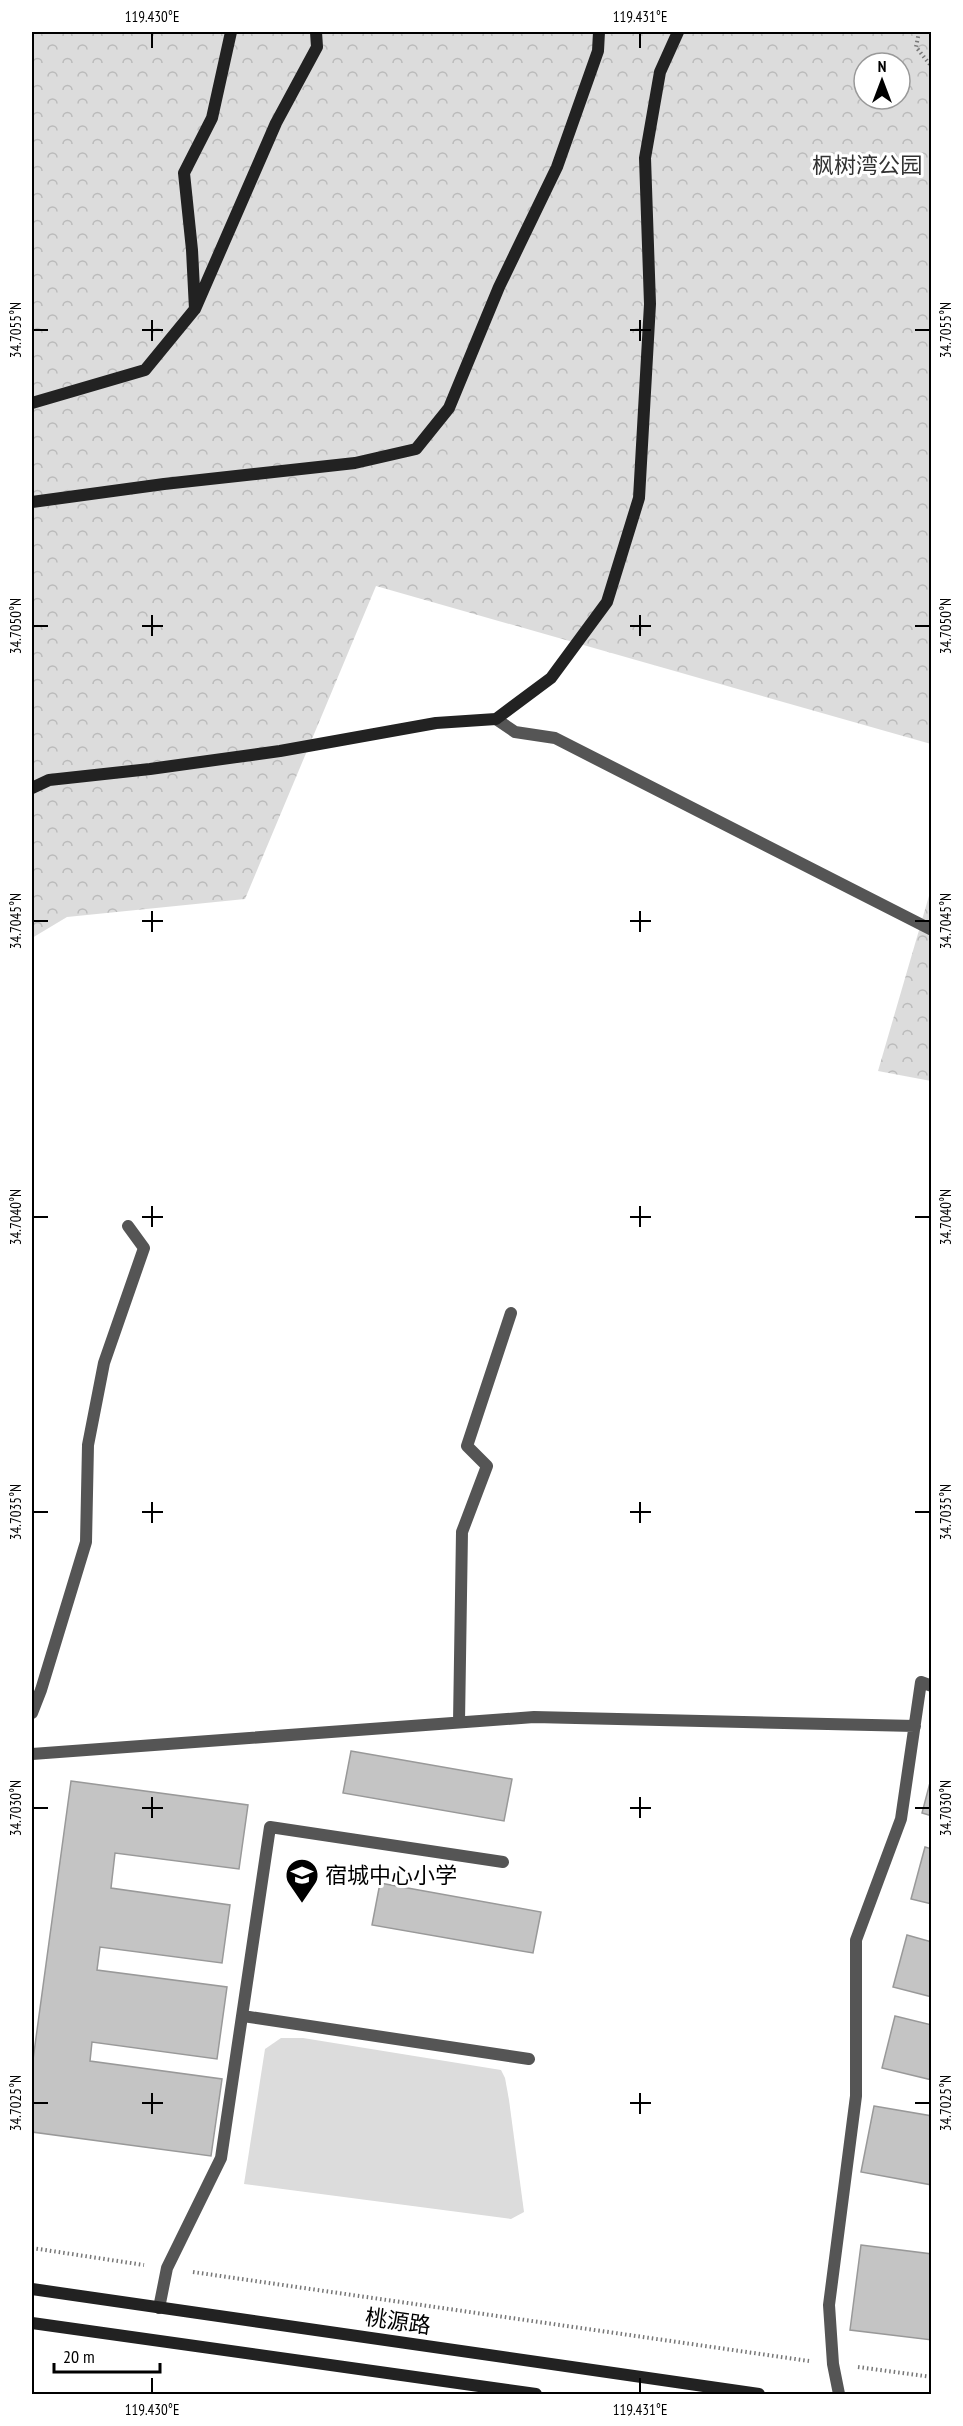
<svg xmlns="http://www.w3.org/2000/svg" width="963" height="2426" font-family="'PT Sans Narrow','Noto Sans SC',sans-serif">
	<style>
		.grass { fill: #dcdcdc }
		.park { fill: url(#park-crowns); fill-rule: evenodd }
		.building { fill: #c4c4c4; stroke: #999; stroke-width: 1.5 }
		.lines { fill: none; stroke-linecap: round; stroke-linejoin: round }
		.path { stroke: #777; stroke-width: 4; stroke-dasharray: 1.5 3; stroke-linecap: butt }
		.lane { stroke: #555; stroke-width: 12 }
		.street { stroke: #555; stroke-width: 12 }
		.secondary { stroke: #222; stroke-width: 12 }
		.ticks { fill: none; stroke: #000; stroke-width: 2 }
		.labels { text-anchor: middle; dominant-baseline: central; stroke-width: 6; stroke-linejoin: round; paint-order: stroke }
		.park-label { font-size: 22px; fill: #333; stroke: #fff }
		.poi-label { font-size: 22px; fill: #000; stroke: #fff; text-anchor: start }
		.street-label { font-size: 22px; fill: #000; stroke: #fff }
		.neatline { fill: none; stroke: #000; stroke-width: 2 }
		.ticks-label { font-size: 15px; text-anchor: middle; fill: #000 }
	</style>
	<defs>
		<pattern id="park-crowns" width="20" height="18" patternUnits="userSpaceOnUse" patternTransform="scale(1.5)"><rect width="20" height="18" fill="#dcdcdc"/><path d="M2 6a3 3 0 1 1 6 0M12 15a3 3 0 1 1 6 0" fill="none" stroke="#bbb"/></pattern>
	</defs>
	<rect width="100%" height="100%" fill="#fff"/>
	<!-- grass -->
	<path class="grass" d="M281 2038H303L501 2070 505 2078 509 2100 524 2212 511 2219 244 2184 265 2049Z"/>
	<!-- park -->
	<path class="park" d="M32 32H931V744L376 586 245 899 67 917 32 938ZM864 63H900V99H864Z
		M931 889V1081L878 1071Z"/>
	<!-- building -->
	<path class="building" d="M351 1751 512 1779 504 1821 343 1793Z
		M932 1775V1816L922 1813Z
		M71 1781 248 1805 239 1869 115 1853 111 1888 230 1905 222 1963 100 1947 97 1970 227 1987 217 2059 92 2042 90 2061 222 2079 211 2156 32 2132V2067Z
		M925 1847 932 1849V1904L911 1899Z
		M380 1883 541 1912 533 1953 372 1925Z
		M907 1935 932 1942V1997L893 1987Z
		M895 2016 932 2025V2080L882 2068Z
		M874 2106 932 2116V2185L861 2172Z
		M861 2245 932 2254V2340L850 2330Z"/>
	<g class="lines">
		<!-- path -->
		<path class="path" d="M919 32 916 47 932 67
			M32 2248 144 2265
			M193 2272 809 2361
			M858 2367 932 2377"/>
		<!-- lane -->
		<path class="lane" d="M243 2016 529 2059
			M159 2308 167 2268 221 2158 270 1827 503 1862"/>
		<!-- street -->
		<path class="street" d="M496 719 515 732 555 738 932 930
			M32 1713 41 1690 86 1542 88 1445 104 1363 144 1248 128 1226
			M459 1722 462 1532 487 1466 467 1446 511 1313
			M32 1754 534 1717 915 1726
			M839 2394 833 2364 829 2305 856 2096V1940L901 1819 921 1682 932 1686"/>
		<!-- secondary -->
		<path class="secondary" d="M231 32 212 118 184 173 192 250 195 309 276 123 317 47 316 32
			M32 403 145 370 195 309
			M32 502 164 484 355 463 416 449 449 408 499 287 557 167 598 51 599 32
			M32 788 49 780 150 769 280 751 436 723 496 719 551 678 607 602 639 498 650 304 645 158 660 72 678 32
			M32 2289 759 2394
			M32 2323 536 2394"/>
	</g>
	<!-- ticks -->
	<path class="ticks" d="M152 33V48M640 33V48M152 320V341M640 320V341M33 330H48M142 330H163M630 330H651M915 330H930M152 615V636M640 615V636M33 626H48M142 626H163M630 626H651M915 626H930M152 911V932M640 911V932M33 921H48M142 921H163M630 921H651M915 921H930M152 1206V1227M640 1206V1227M33 1217H48M142 1217H163M630 1217H651M915 1217H930M152 1502V1523M640 1502V1523M33 1512H48M142 1512H163M630 1512H651M915 1512H930M152 1797V1818M640 1797V1818M33 1808H48M142 1808H163M630 1808H651M915 1808H930M152 2093V2114M640 2093V2114M33 2103H48M142 2103H163M630 2103H651M915 2103H930M152 2378V2393M640 2378V2393"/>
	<!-- icons -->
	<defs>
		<g id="school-pin" transform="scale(1.725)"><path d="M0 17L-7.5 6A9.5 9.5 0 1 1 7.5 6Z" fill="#000" stroke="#fff"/><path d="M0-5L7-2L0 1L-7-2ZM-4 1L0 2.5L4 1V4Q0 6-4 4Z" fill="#fff"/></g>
	</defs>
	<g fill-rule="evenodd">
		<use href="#school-pin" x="302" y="1875"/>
	</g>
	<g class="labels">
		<!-- park labels -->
		<g class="park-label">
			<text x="867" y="165">枫树湾公园</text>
		</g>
		<!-- poi labels -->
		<g class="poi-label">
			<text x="325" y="1875">宿城中心小学</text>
		</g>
		<!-- street labels -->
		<g class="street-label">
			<text transform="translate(398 2321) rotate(8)">桃源路</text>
		</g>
	</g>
	<!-- border -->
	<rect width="963" height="2426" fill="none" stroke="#ffffff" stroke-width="66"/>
	<!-- north arrow -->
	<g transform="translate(882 81)"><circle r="28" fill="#ffffff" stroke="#999999" stroke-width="1.5"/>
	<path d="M0-4.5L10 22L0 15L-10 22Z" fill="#000000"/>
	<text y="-9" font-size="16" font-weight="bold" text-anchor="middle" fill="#000000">N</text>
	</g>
	<!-- scale -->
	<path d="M54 2363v9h106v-9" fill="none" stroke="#000000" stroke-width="3"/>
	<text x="63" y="2363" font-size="18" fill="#000000" stroke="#ffffff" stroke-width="4.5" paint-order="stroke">20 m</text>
	<rect x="33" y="33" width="897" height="2360" class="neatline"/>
	<g class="ticks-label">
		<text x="152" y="22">119.430°E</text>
		<text x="640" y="22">119.431°E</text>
		<text transform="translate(16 330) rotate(-90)" y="5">34.7055°N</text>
		<text transform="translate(946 330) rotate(-90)" y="5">34.7055°N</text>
		<text transform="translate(16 626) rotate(-90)" y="5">34.7050°N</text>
		<text transform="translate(946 626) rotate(-90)" y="5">34.7050°N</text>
		<text transform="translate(16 921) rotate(-90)" y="5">34.7045°N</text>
		<text transform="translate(946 921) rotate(-90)" y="5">34.7045°N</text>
		<text transform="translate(16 1217) rotate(-90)" y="5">34.7040°N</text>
		<text transform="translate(946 1217) rotate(-90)" y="5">34.7040°N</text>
		<text transform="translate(16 1512) rotate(-90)" y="5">34.7035°N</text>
		<text transform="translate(946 1512) rotate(-90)" y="5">34.7035°N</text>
		<text transform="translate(16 1808) rotate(-90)" y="5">34.7030°N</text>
		<text transform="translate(946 1808) rotate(-90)" y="5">34.7030°N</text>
		<text transform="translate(16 2103) rotate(-90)" y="5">34.7025°N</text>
		<text transform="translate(946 2103) rotate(-90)" y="5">34.7025°N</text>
		<text x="152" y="2415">119.430°E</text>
		<text x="640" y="2415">119.431°E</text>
	</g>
</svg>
